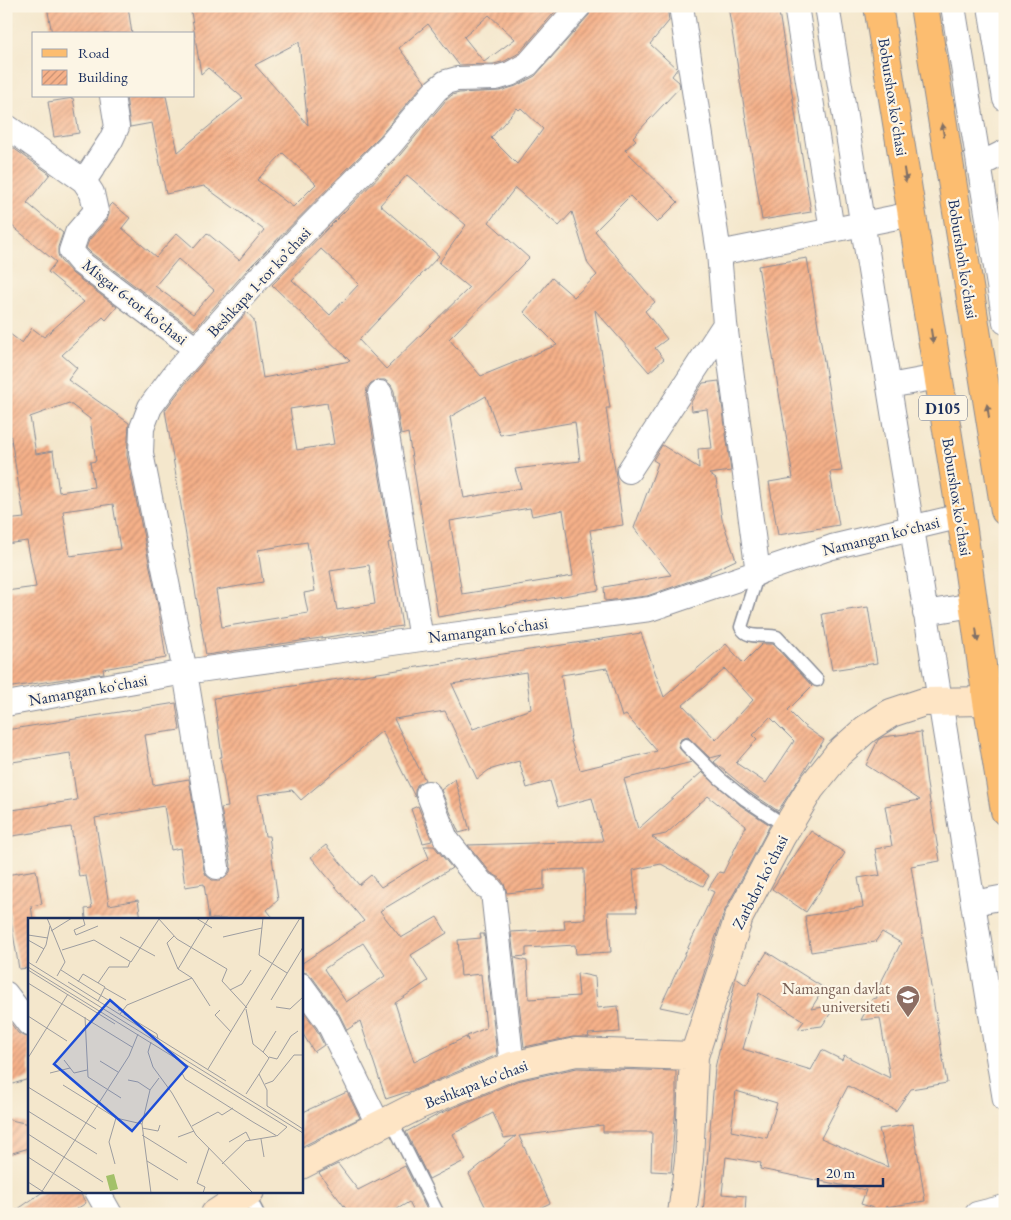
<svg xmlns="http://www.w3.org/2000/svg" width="1011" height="1220" font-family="'EB Garamond',serif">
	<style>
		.building { fill: url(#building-hatch); fill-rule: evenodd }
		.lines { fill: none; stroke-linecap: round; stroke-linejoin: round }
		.lane-casing { stroke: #888b95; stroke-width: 15 }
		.street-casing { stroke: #888b95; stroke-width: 26 }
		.secondary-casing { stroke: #888b95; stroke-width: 30 }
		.primary-casing { stroke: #888b95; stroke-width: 30 }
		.lane { stroke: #fff; stroke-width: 12 }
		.street { stroke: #fff; stroke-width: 24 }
		.secondary { stroke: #fee5c5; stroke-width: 28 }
		.primary { stroke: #fcbd6f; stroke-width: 28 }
		.oneway { fill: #806f66 }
		.labels { text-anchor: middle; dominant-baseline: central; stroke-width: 4.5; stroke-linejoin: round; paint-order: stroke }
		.shield { fill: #fcf5e5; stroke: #5e6a86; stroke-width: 1 }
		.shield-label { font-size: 15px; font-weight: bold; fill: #1b2f5e }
		.street-label { font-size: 16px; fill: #1b2f5e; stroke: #fcf5e5 }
		.education-label { font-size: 16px; fill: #785e54; stroke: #fcf5e5; text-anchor: end }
		.inset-road { fill: none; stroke: #9d9da0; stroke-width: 1 }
		.view { fill: #1d4ed8; fill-opacity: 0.15; stroke: #1d4ed8; stroke-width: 2.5 }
		.inset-edge { fill: none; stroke: #1b2f5e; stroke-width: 2.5 }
	</style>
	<defs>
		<pattern id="building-hatch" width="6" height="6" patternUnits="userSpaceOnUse" patternTransform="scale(1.25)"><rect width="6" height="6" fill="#f6b189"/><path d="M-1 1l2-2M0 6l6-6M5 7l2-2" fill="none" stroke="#c69073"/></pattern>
	</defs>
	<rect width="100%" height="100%" fill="#fcf5e5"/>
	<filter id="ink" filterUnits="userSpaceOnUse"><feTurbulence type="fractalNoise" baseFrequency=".02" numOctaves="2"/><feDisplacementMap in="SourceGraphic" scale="10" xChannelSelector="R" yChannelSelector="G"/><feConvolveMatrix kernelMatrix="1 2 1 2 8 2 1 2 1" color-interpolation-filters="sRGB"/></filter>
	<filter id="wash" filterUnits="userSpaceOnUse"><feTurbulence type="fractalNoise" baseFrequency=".0096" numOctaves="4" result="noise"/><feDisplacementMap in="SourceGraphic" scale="20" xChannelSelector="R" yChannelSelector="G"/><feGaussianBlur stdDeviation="1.12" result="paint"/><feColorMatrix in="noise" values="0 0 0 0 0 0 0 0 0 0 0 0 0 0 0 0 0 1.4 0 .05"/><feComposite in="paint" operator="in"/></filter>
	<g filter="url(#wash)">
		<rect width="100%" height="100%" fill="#f4e7cc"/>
		<g id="blocks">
			<!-- building -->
			<path class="building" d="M47 6H128L132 34H52Z
				M190 6H560L519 53 505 61 494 64 459 65 428 24 399 48 425 82 380 136 247 270 194 330 91 253 86 248 89 240 107 220 109 214V206L112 203 130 218 122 228 156 257 177 233 194 248 207 233 239 260 264 230 204 186 166 194 152 123 130 127 126 96H166L178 152 243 98 208 68 201 74ZM489 15 515 39 484 62 464 37ZM299 42 302 72 308 125 255 65ZM283 153 316 184 293 207 257 180ZM178 259 214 290 193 314 155 286Z
				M592 6H661L668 13 669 21 650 44 677 69 672 76 679 82 680 87 633 137 636 140 625 150 678 202 657 223 630 196 595 231 655 302 645 311 667 339 655 348 664 359 649 372 595 310 610 408H606L623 525 590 530 599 590 438 617 408 433 401 435 394 391 391 385 385 380H377L371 383 367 388 366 395 391 542 388 543 402 626 206 655 165 410 187 381 247 312 254 320 263 378 350 361 272 285 400 155 446 100 452 95 459 93 500 91 516 86 535 76 589 15ZM517 108 519 110 521 108 543 129 517 164 491 138ZM407 175 466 225 439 263 469 288 386 369 359 340 439 256 380 205ZM515 188 559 226 572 212 588 264 597 275 574 297 552 278 524 312 557 345 481 376 449 339 529 258 489 222ZM321 249 359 284 330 315 292 280ZM486 396 500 435 575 422 580 461 515 469 521 488 464 498 450 417ZM327 403 334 444 297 450 290 409ZM530 508 532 516 563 510 573 576 462 594 450 521ZM307 542 315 591 304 593 308 613 222 627 216 590 263 582 258 550ZM369 565 375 604 337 610 330 571Z
				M728 6H778L811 212 762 220Z
				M73 98 79 133 54 137 48 102Z
				M6 143 50 174 27 203 63 233 58 247V254L60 260 73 274 117 307 106 320 103 317 62 355 77 368 68 380 129 423 127 455 158 606 166 658 103 669 104 673 6 688V591L36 587 27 541 6 544V520L24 518 6 408V331L22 343 32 328 44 337 84 302 48 272 56 262 6 221ZM69 403 90 419 96 461 90 462 94 487 59 492 53 451 36 454 30 417ZM113 504 120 549 70 556 63 511Z
				M807 258 842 471 830 472 839 525 778 535 769 482 793 478 758 266Z
				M719 381 731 471 709 474 716 479 722 519 736 560 710 572V574L647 596 605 601 604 587 671 575 634 528 658 463 653 460 662 445 699 468 698 449 712 448 707 409 692 411 691 402 703 383Z
				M868 607 877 663 832 670 822 614Z
				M641 633 664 697 726 644 743 663 762 644H773L812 686 788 710 804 726 824 740 778 811 750 792 714 762 722 755 710 758 688 737 681 739 678 747 692 762 624 779 638 829 702 772 740 805 770 825 725 910 711 950 697 996 689 1013 660 1007 714 892 708 889 719 872 723 873 746 826 708 796 666 834 652 837 709 876 703 886 661 864 633 870 637 912H608L611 952 576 954 575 945 526 948V956L514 957 511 932 565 929 564 920 585 919 584 869 544 870V889L507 893 504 884 500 878 491 873 468 845 603 841 592 798 558 807 550 781 527 788 519 761 489 770 477 779 445 711 394 719 425 780 417 785 415 790V797L382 731 301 800 292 790 258 795 265 836H269L278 900 267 910 274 919H209L204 884 185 887 180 848 171 850 164 806 95 818 109 905 138 900 141 919H86L85 909 92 908 86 876 79 877 71 827 6 837V811L77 800 70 753 6 763V730L176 703 180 730 145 735 153 785 189 779 204 870 206 875 212 880H220L225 878 230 872 231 865 221 808 228 807 220 757H222L214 698ZM607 668 622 717 626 715 657 751 580 770 570 738 571 737 561 675ZM725 669 753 700 716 740 683 705ZM526 672 531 709 473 729 452 684ZM770 717 794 741 766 783 736 763 757 739 753 735Z
				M921 732 927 784 940 861 911 866 947 1083 911 1089 895 1112V1110L848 1086 821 1138 888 1167 879 1129 913 1124 925 1201 886 1207V1212L861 1204 866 1190 760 1169 761 1163 726 1157 722 1194 746 1196 745 1214H703L715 1068 736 978 746 985 767 952 824 988 811 1009 836 1005 822 1026 798 1029 804 1021 759 993 743 1049 811 1070 822 1050 842 1060 844 1055 890 1078 880 1018 861 1020 872 999 877 998 876 992 901 943 882 932 875 942 811 952 805 916 863 907 858 878 877 875 880 876 875 849 892 846 885 806 920 800 866 765 878 740 883 737ZM736 1091 777 1103 767 1138 731 1131Z
				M455 779 470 830 459 833 441 790Z
				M418 806 432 841 423 843 411 809Z
				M811 831 845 853 806 912 772 889Z
				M326 845 359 885 371 875 381 887 429 858 424 846H434L452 868 380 911 401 938 437 917 447 933 411 955 428 981 395 1003 414 1062 466 1037 468 1041 467 1036 486 1028 481 974 461 976 458 940 481 938 480 934H484L497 1055 407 1093V1092L386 1099 360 1021 347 1030 339 1014 312 977 307 973 301 972V964L364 921 311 857ZM363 943 385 976 346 1002 324 969Z
				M36 870 42 904 31 906 33 919H29V968L19 969 9 909 6 910V875Z
				M514 958 527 961 529 999 579 996 577 973 595 977 597 1008 618 1006 620 1032 588 1034 589 1037H573L524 1047Z
				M301 1009 316 1029 324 1045 314 1052 301 1031Z
				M6 1017 18 1033 23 1036 29 1037V1079L6 1086Z
				M577 1068 676 1071V1105L671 1172 651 1171 652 1132H603V1125L519 1136 550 1203 528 1214H489L469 1174 516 1136 504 1138 493 1113 453 1134 466 1160 429 1179 406 1132 439 1114 517 1081Z
				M347 1092 360 1118 301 1147V1113Z
				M6 1119 29 1124V1148L6 1155Z
				M338 1164 358 1190 405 1166 429 1214H415L409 1202 389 1214H350L319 1173Z
				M44 1191H79L86 1203 69 1214H11Z"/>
		</g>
	</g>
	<g filter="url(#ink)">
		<use href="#blocks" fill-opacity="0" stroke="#888b95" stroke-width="1"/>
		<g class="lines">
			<!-- lane casing -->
			<g class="lane-casing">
				<path id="lane" d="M758 573 741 627C748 641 765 633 777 637L817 680
					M686 745 719 778 745 799 787 827
					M391 1120 438 1214
					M247 1193 258 1214"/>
			</g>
			<!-- street casing -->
			<g class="street-casing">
				<path id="street" d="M681 6 719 253 725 324 758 573
					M796 6 832 230
					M827 6 1005 1100
					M953 6 1005 322
					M990 6 1005 99
					M6 126 84 181 92 193 96 211 77 233 71 251 81 263 196 349
					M979 165 1005 152
					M84 181 111 140 117 127 112 96
					M719 253 912 214
					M889 386 938 377
					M380 393 421 639
					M629 471 725 324
					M925 613 973 605
					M6 704 185 672 421 639 650 609 832 547 961 516
					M428 793 446 839 483 885 489 887 493 892 512 1066
					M217 867 185 672 141 453 142 428 150 407 176 372 257 280 390 145 436 90 446 82 457 79 496 78 510 74 528 64 579 6
					M973 903 1005 897
					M301 985 328 1022 379 1126
					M6 994 29 1024
					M97 1191 110 1214
					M977 1214 1005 1207"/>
			</g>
			<!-- secondary casing -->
			<g class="secondary-casing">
				<path id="secondary" d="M301 1165 419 1105 512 1066 576 1052 694 1056
					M215 1214 250 1191
					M682 1214 689 1160 694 1056 739 917 781 837 810 789 838 754 866 729 891 713 924 702 987 701"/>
			</g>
			<!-- primary casing -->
			<g class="primary-casing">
				<path id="primary" d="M878 6 961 516 987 701 1005 811
					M924 6 1005 511"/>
			</g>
			<!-- lane -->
			<use href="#lane" class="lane"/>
			<!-- street -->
			<use href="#street" class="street"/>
			<!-- secondary -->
			<use href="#secondary" class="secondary"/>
			<!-- primary -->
			<use href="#primary" class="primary"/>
		</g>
		<!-- one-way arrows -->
		<defs><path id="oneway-solid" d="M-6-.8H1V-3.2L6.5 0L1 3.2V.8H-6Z" transform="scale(1.25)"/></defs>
		<g class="oneway">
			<use href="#oneway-solid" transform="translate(943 130) rotate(-99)"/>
			<use href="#oneway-solid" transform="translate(905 175) rotate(81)"/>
			<use href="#oneway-solid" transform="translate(932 336) rotate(81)"/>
			<use href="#oneway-solid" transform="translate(988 411) rotate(-99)"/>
			<use href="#oneway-solid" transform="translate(977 635) rotate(82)"/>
		</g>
	</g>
	<!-- icons -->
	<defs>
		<g id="university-pin" transform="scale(1.25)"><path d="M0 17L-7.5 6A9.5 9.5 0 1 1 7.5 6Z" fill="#8d6e63" stroke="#fcf5e5"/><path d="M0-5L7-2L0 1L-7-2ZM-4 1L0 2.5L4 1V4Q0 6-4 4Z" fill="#fff"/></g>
	</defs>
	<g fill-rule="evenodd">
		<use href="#university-pin" x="908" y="997"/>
	</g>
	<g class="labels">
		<!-- shield labels -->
		<rect class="shield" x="919" y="395.5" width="48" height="25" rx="4"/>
		<g class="shield-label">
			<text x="943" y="408">D105</text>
		</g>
		<!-- street labels -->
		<g class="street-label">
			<text transform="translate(893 97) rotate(81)">Boburshox ko'chasi</text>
			<text transform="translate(963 259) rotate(81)">Boburshoh koʻchasi</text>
			<text transform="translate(259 282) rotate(-47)">Beshkapa 1-tor koʼchasi</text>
			<text transform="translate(135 302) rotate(38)">Misgar 6-tor koʼchasi</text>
			<text transform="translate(957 497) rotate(81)">Boburshox ko'chasi</text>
			<text transform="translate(881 536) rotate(-14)">Namangan koʻchasi</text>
			<text transform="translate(488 630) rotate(-7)">Namangan koʻchasi</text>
			<text transform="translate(88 690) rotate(-10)">Namangan koʻchasi</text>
			<text transform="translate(760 882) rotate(-63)">Zarbdor koʻchasi</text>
			<text transform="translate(476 1084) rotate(-21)">Beshkapa ko'chasi</text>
		</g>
		<!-- education labels -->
		<g class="education-label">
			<text x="890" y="988">Namangan davlat<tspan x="890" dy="18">universiteti</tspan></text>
		</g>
	</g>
	<!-- overview -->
	<g transform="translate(28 918)">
		<rect width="275" height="275" fill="#f4e7cc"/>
		<path d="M86 256 90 271 82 273 78 258Z" fill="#a3c169"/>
		<path class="inset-road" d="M19 0 37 44 29 58M55 0 57 7 46 12 48 17 70 8M130 0 149 21 199 51 194 63 219 90M168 0 184 10M235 0 231 37 259 55M23 13 44 0M0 17 20 20M146 18 139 25 150 51M92 19 127 38M195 19 234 10M0 22 16 31M34 32 66 22 103 44 131 1M0 44 275 215M8 45 18 27 22 8M0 49 259 209M0 52 87 106M33 52 91 89V93M164 60 150 51 181 0M164 60 182 88M40 64 198 163M50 64 55 56 77 69 70 83M0 65 104 129M70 65 81 49H100L102 44M77 70 98 82M202 72 214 66 223 52M243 82 275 29M248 89 262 91 275 79M218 91 225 126 235 134M192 92 187 97 203 114M92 96 99 87 164 60M96 96 129 116 130 121M0 98 39 123M57 99 60 159 93 180M123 124 120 134 125 149 144 175 168 217 225 275M241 139 249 141 263 118 270 113M0 140 40 76M36 142 46 155 59 152M72 143 90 154M159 147 154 155 157 161 225 204 249 218 259 209M180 151 272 0M22 155 42 150M100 162 110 164 122 172M237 166 245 163 266 137H275M35 167 88 200 114 206M0 169 68 211M218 176 231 156M239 188V172L231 156 241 140 235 134 248 113M239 188 275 211M0 193 69 236M164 208 190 194 194 197 205 190M114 210 130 213 132 207M0 216 75 264M114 217 159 245M150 219 166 213M233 221 236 239M201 224 218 214 222 222M0 239 56 275M119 243 150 262M87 246 81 224 88 200M194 246 218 223 248 218M0 264 17 275M13 275 101 138 110 116M123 275 114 206 122 172 131 160M175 275 177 269 169 265 181 230"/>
		<path class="view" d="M82 82 159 149 104 213 26 146Z"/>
		<rect width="275" height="275" class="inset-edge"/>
	</g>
	<!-- margin -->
	<rect width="1011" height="1220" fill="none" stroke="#fcf5e5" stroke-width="25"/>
	<!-- legend -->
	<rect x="32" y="32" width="162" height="65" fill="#fcf5e5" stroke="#a2a6af"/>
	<rect x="42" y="49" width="25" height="8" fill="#fcbd6f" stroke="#a2a6af"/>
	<text x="78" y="58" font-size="15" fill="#1b2f5e">Road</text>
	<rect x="42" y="70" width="25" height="15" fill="url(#building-hatch)" stroke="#a2a6af"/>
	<text x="78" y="82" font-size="15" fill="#1b2f5e">Building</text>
	<!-- scale -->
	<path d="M818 1178v8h65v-8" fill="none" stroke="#1b2f5e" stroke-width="2.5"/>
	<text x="826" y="1178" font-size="15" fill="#1b2f5e" stroke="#fcf5e5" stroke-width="4" paint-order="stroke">20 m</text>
</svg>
